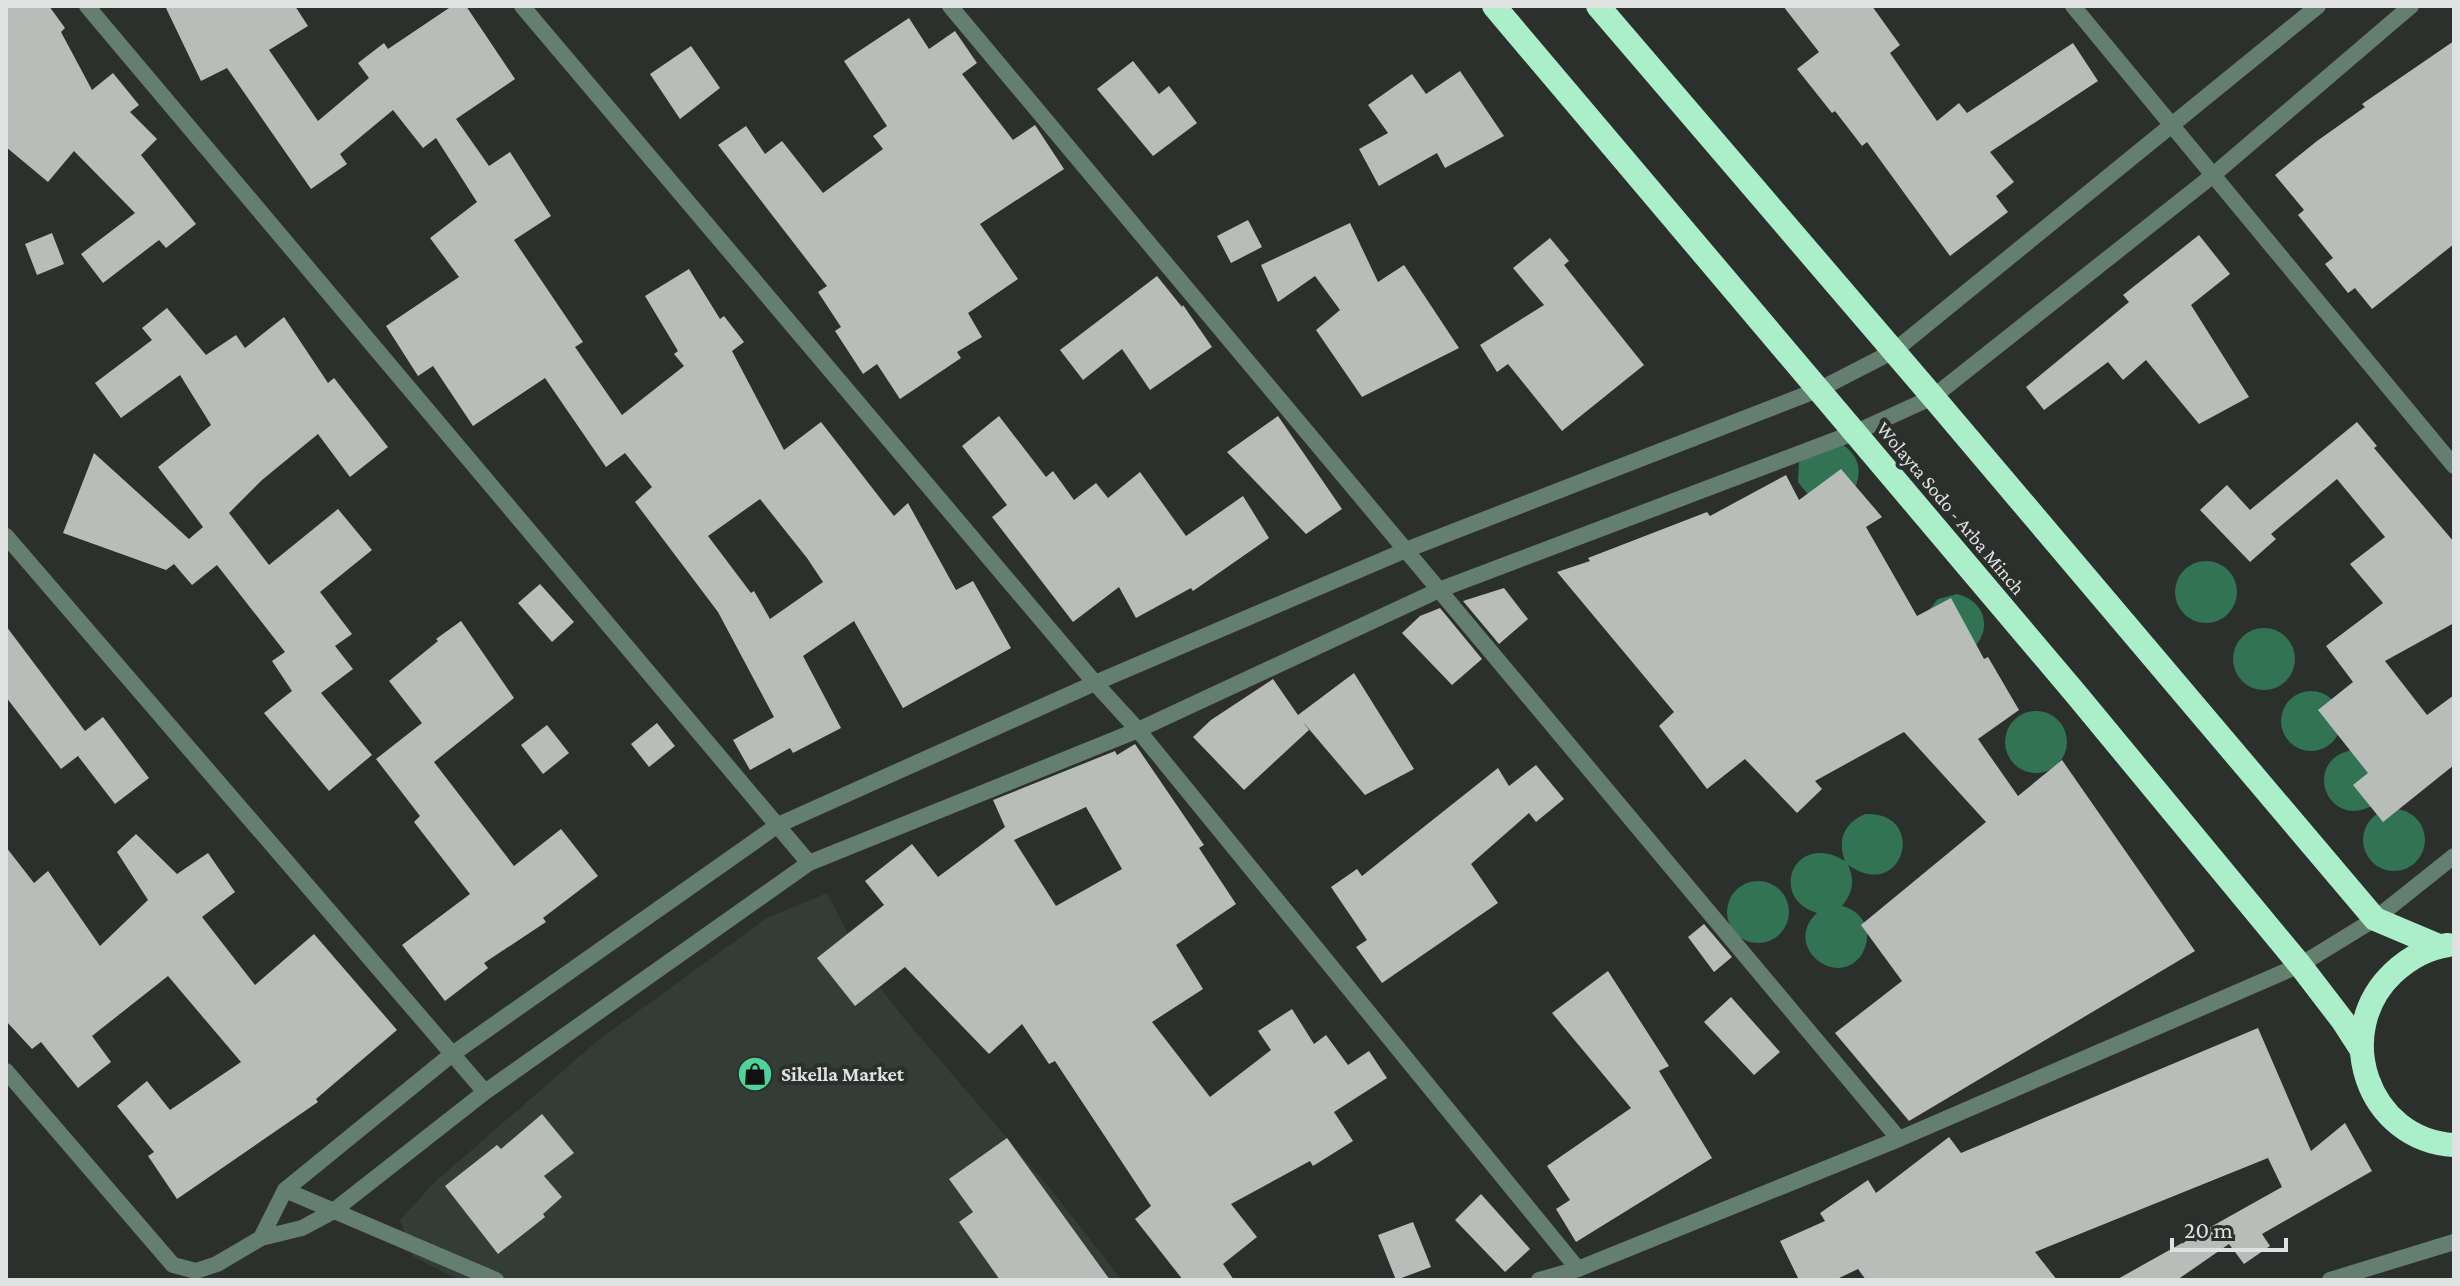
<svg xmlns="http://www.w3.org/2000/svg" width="2460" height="1286" font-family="'Crimson Pro',serif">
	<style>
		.built { fill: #333c37 }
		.forest { fill: #327354 }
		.building { fill: #b8bdba; fill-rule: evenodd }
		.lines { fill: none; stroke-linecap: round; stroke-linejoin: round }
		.street { stroke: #647e70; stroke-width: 16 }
		.highway { stroke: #abeeca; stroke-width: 24 }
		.labels { text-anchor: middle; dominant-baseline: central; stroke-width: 8; stroke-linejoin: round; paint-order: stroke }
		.street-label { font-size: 20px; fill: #dfe2e0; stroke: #2c302d }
		.poi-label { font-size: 20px; font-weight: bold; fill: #dfe2e0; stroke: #2c302d; text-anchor: start }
	</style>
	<rect width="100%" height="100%" fill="#2c302d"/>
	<!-- built -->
	<path class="built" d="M827 893 866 969 902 1016 1048 1186 1122 1280H460L414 1257 400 1220 436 1181 597 1041 767 918Z"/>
	<!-- forest -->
	<path class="forest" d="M1842 444C1859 456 1863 471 1854 490L1810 497 1798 482 1799 461Z
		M2175 592a31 31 0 1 1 62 0a31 31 0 1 1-62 0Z
		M1957 594C1985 601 1993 628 1973 649L1925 615 1938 599Z
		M2233 659a31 31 0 1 1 62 0a31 31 0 1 1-62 0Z
		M2281 721a30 30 0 1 1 60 0a30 30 0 1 1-60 0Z
		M2005 742a31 31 0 1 1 62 0a31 31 0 1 1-62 0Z
		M2358 749 2368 752 2374 805C2325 832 2299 755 2358 749Z
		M2363 840a31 31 0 1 1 62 0a31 31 0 1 1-62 0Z
		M1865 814C1929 811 1904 904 1848 865 1855 880 1853 893 1842 906 1854 909 1864 917 1867 931 1868 939 1866 947 1862 954 1838 991 1781 946 1817 913 1768 899 1793 830 1845 861 1837 840 1844 823 1865 814Z
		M1727 912a31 31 0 1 1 62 0a31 31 0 1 1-62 0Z"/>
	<!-- building -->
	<path class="building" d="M6 6H49L65 28 61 32 92 90 113 73 139 105 130 112 157 139 141 155 196 224 166 248 159 240 103 283 81 254 135 213 74 151 48 182 6 147Z
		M165 6H295L308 26 269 50 318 121 369 78 358 63 384 43 388 49 452 6H466L515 79 456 119 489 166 510 152 551 216 514 240 583 342 575 347 622 415 684 366 674 354 678 351 645 296 689 269 720 319 724 316 744 342 732 351 784 450 821 422 894 516 908 503 956 590 973 581 1011 648 903 708 854 621 803 656 841 728 793 753 790 748 750 770 733 740 774 717 718 612 635 502 652 487 625 453 606 467 545 378 473 426 433 366 418 376 386 326 459 277 430 238 477 202 436 138 423 148 393 110 340 154 347 164 311 189 227 68 201 81ZM760 499 807 558 823 582 770 619 754 591 751 593 708 536Z
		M1783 6H1872L1900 45 1890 53 1937 121 1959 103 1967 113 2073 43 2098 81 1990 152 2014 182 1996 196 2008 212 1950 256 1867 142 1862 146 1835 111 1832 113 1797 69 1819 52Z
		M909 18 929 49 955 31 977 63 962 74 1013 140 1035 125 1064 169 980 224 1018 279 968 313 982 337 957 352 961 358 900 399 877 364 863 374 835 331 841 327 818 292 827 286 718 145 746 126 765 154 782 141 823 193 883 149 873 136 887 126 844 61Z
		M2454 41V244L2372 309 2355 288 2348 293 2325 264 2333 258 2298 215 2304 210 2275 175 2317 141 2365 107 2362 104Z
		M691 46 720 88 680 119 650 74Z
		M1133 61 1159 94 1169 86 1197 123 1153 156 1097 89Z
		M1460 71 1504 136 1445 168 1437 153 1379 186 1359 149 1388 133 1368 105 1412 74 1426 94Z
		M1248 220 1262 247 1231 263 1217 236Z
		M1350 223 1378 282 1404 265 1459 348 1362 397 1316 330 1340 310 1315 276 1278 302 1261 265Z
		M52 233 64 264 37 275 25 244Z
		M2199 235 2230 274 2191 305 2249 397 2199 424 2146 360 2123 380 2108 362 2044 410 2026 387 2129 302 2123 295Z
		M1550 238 1569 261 1564 265 1644 365 1562 431 1508 364 1497 372 1480 345 1544 305 1513 268Z
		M1157 276 1182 307 1183 305 1212 347 1150 390 1122 349 1083 380 1060 350Z
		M167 308 206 355 236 335 245 348 284 317 328 383 334 378 388 447 350 477 318 434 262 480 229 513 269 565 338 509 372 550 320 592 352 634 335 646 353 669 321 693 372 755 329 791 264 713 292 691 272 661 285 652 217 565 192 585 174 564 166 570 63 533 94 453 189 539 203 527 158 467 211 425 180 375 121 418 95 383 152 340 142 328Z
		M999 416 1046 477 1053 471 1074 500 1096 483 1108 498 1140 472 1186 536 1243 496 1269 538 1193 591 1191 588 1136 618 1119 587 1073 622 992 517 1007 505 962 446Z
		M1278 416 1342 509 1306 534 1227 452Z
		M2357 422 2377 446 2374 448 2454 542V623L2385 661 2427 715 2454 695V765L2383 822 2353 785 2368 773 2318 710 2353 682 2326 646 2383 603 2350 564 2385 537 2337 479 2271 534 2276 539 2250 562 2200 510 2227 485 2250 510Z
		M1841 469 1882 517 1866 527 1917 616 1951 598 1984 659 1988 657 2019 710 1978 739 2018 796 2062 760 2195 951 1909 1121 1835 1033 1902 981 1861 925 1986 822 1904 732 1815 781 1822 789 1797 813 1745 759 1707 789 1659 726 1674 712 1557 572 1590 561 1588 558 1707 512 1710 516 1786 475 1799 500Z
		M540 584 574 622 552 642 518 603Z
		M1504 588 1528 619 1499 644 1463 601Z
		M1440 608 1482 659 1452 685 1402 633 1420 616Z
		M461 621 514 698 434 762 514 866 561 829 598 876 543 918 546 922 484 963 488 968 445 1001 402 945 470 894 414 822 420 816 376 759 422 723 389 681 438 641 436 639Z
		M6 626 85 731 103 717 149 778 115 804 78 756 61 769 6 697Z
		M1354 673 1414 769 1365 795 1303 722 1309 730 1244 790 1193 737 1211 720 1273 679 1298 715Z
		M657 723 675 746 649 767 631 744Z
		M547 725 569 753 543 774 521 745Z
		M1135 744 1204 845 1199 848 1236 904 1176 945 1203 989 1152 1022 1210 1097 1271 1050 1258 1031 1292 1009 1314 1044 1326 1035 1348 1065 1369 1051 1387 1078 1334 1112 1353 1141 1313 1166 1310 1161 1231 1204 1257 1237 1223 1264 1234 1280H1183L1135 1219 1151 1206 1055 1061 1049 1064 1022 1024 989 1054 905 967 855 1006 817 958 884 905 865 881 912 844 938 877 1005 827 993 800 1115 751 1117 755ZM1086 807 1122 869 1056 906 1014 840Z
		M1536 765 1564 799 1536 822 1529 813 1471 864 1498 903 1382 983 1356 947 1367 940 1331 887 1357 869 1362 876 1498 768 1509 786Z
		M136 834 177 874 208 853 235 892 202 917 255 985 314 934 397 1030 316 1099 318 1102 177 1199 148 1156 154 1152 117 1106 147 1081 170 1110 241 1062 168 976 92 1036 111 1062 78 1088 41 1042 32 1049 6 1021V847L34 883 48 871 100 946 148 900 117 852Z
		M1704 924 1732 957 1714 972 1688 937Z
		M1608 971 1669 1066 1659 1071 1712 1158 1576 1242 1556 1209 1570 1200 1547 1166 1631 1108 1552 1013Z
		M1731 997 1780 1052 1754 1075 1704 1022Z
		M2258 1028 2311 1151 2345 1123 2372 1171 2262 1234 2270 1246 2244 1264 2229 1244 2177 1280H2116L2282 1187 2268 1158 2035 1252 2057 1280H1866L1858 1269 1835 1280H1799L1780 1241 1825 1221 1820 1213 1868 1180 1876 1193 1949 1137 1961 1153Z
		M542 1114 574 1153 544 1176 562 1197 543 1214 545 1217 498 1254 445 1186 497 1145 501 1149Z
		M1007 1138 1110 1280H1000L959 1222 973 1212 949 1179Z
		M1481 1194 1530 1249 1505 1272 1455 1220Z
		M1413 1222 1431 1267 1396 1280 1378 1235Z"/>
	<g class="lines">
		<!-- street -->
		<path class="street" d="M87 6 809 863
			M522 6 1095 683 1138 730 1578 1269
			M950 6 1899 1139
			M2073 6 2454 466
			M6 536 485 1092
			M6 1071 173 1265 196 1271 217 1264 261 1238 302 1228 332 1212 485 1092 809 863 1138 730 1439 590 1856 432 1933 397 2212 176 2411 6
			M285 1190 496 1280
			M261 1238 285 1190 451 1055 778 825 1095 683 1406 550 1820 389 1894 351 2318 6
			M1539 1280 1578 1269 1899 1139 2300 965 2375 919 2454 856
			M2330 1280 2454 1242"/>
		<!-- highway -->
		<path class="highway" d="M1494 6 2076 694 2300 965 2343 1021 2361 1049
			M1598 6 1933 397 2375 919 2439 946
			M2448 945C2427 948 2408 959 2393 973 2331 1032 2367 1140 2454 1145"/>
	</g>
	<!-- icons -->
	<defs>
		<g id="shop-disc" transform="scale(1.8)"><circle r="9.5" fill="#50d398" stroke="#2c302d"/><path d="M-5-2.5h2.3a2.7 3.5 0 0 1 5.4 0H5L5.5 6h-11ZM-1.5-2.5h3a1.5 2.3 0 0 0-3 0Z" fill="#111"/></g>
	</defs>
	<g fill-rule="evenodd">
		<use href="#shop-disc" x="755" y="1074"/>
	</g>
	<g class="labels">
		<!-- street labels -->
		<g class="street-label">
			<text transform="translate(1951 508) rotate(50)">Wolayta Sodo - Arba Minch</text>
		</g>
		<!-- poi labels -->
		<g class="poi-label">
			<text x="781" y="1074">Sikella Market</text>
		</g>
	</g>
	<!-- border -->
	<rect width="2460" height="1286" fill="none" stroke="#dfe2e0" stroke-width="16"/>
	<!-- scale -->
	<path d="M2172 1238v12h114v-12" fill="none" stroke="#dfe2e0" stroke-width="4"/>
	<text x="2184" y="1238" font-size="24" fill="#dfe2e0" stroke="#2c302d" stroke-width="6" paint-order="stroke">20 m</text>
</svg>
